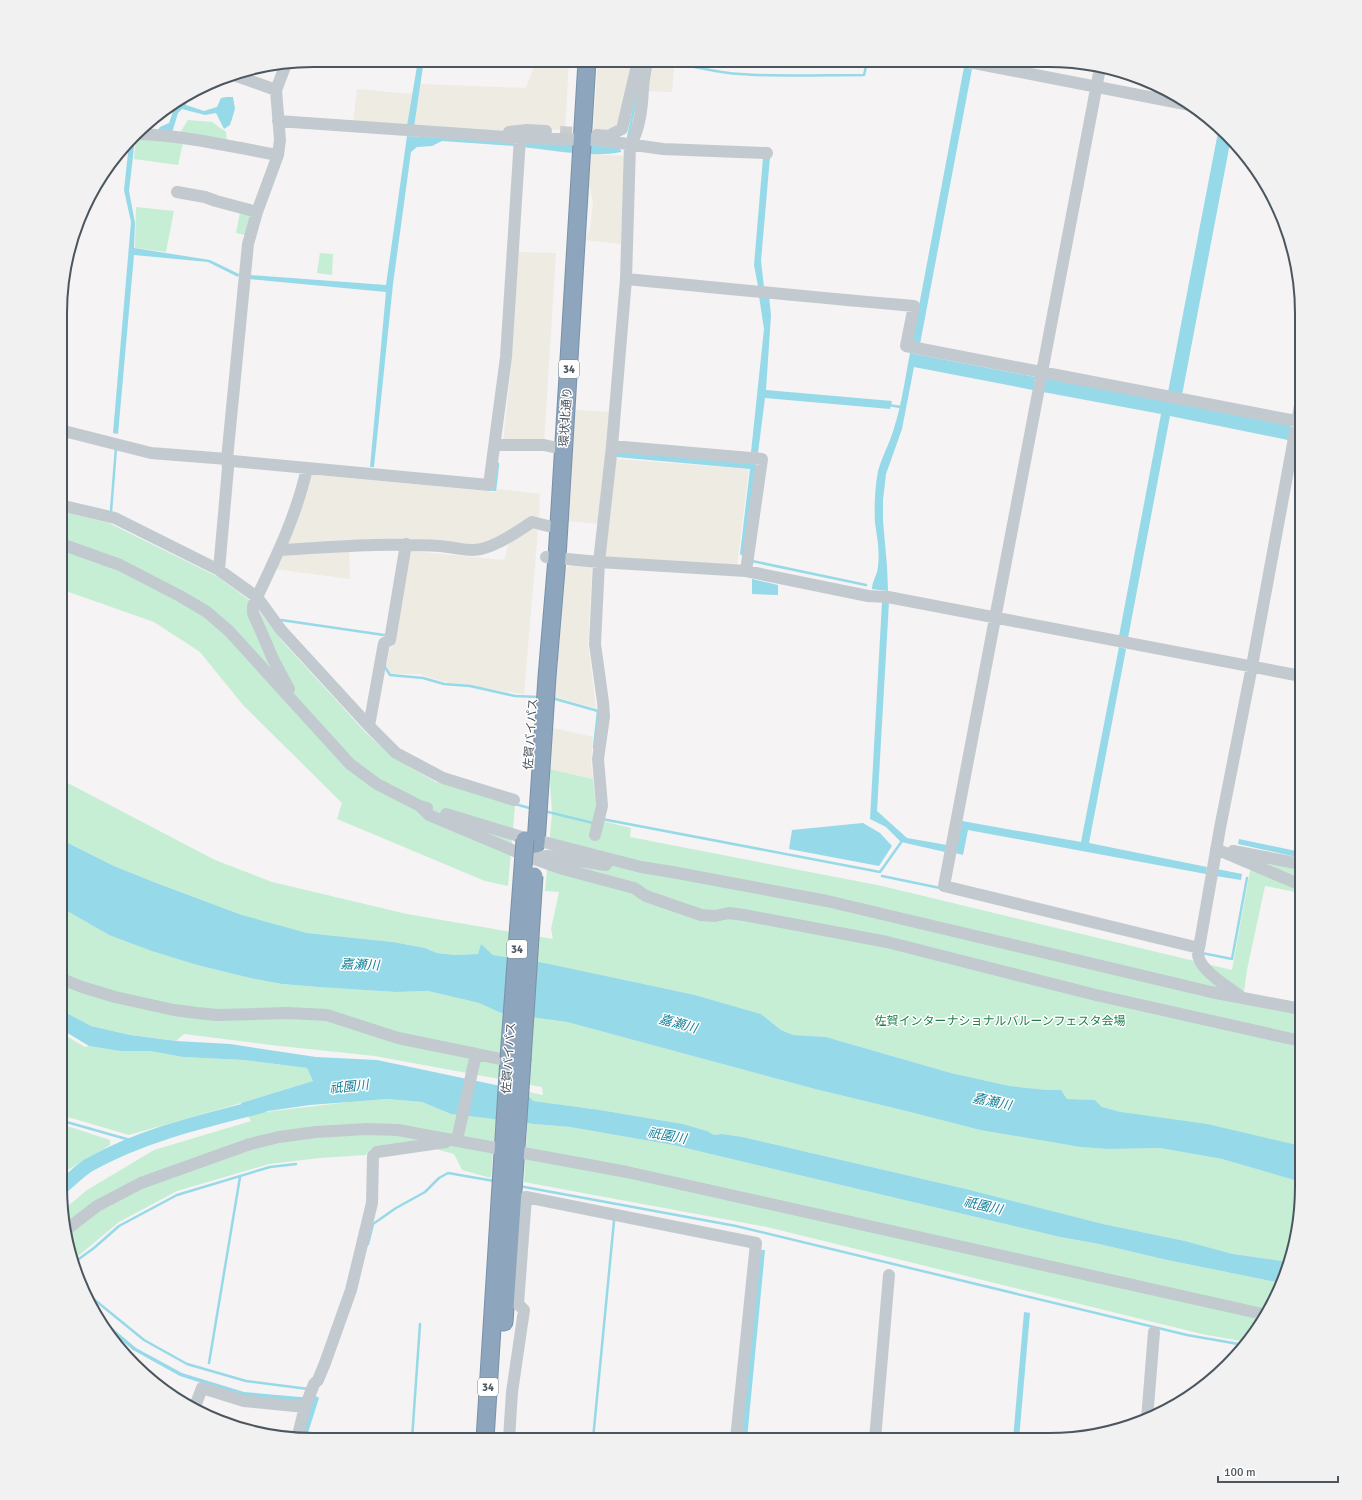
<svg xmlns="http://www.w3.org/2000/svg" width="1362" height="1500" font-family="Signika,'Noto Sans JP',sans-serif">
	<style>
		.commercial { fill: #eeebe3 }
		.green { fill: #c6eed4 }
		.water { fill: #96d9e8 }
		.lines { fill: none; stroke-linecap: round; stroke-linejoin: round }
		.stream { stroke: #96d9e8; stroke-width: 2.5 }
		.river { stroke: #96d9e8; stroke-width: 14 }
		.minor-tunnel { stroke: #caccce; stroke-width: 12; stroke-dasharray: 12 6; stroke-linecap: butt }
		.highway-casing { stroke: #7991a9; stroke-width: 19 }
		.minor { stroke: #c2cad0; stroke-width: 12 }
		.highway { stroke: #8ea6bd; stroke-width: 17 }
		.highway-bridge-casing { stroke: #7991a9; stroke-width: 19; stroke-linecap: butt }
		.highway-bridge { stroke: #8ea6bd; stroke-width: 17 }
		.labels { text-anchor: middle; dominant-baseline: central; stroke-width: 3; stroke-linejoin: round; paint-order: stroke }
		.shield { fill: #fff; stroke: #81898f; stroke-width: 1 }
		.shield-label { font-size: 11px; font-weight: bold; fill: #4b565f }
		.street-label { font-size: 12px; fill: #4b565f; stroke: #fff }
		.park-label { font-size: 12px; fill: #1e7e4c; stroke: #fff }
		.water-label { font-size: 13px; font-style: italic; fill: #168199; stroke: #fff }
		.rim { fill: none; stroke: #4b565f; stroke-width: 2 }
	</style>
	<rect width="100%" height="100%" fill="#f5f3f3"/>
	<!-- commercial -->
	<path class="commercial" d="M536 61H569L565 130 518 128 494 133 353 123 357 89 410 94 422 84 526 88Z
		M598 61H635L622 123 610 131H593Z
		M650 65 674 66 672 92 646 91Z
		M591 154 624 156 621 244 585 240 590 229 593 201 589 185Z
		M518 252 556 253 544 443H503L512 358Z
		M574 410 609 412 616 459 749 469 737 565 606 557 598 524 567 521Z
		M308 474 496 492 497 489 540 494 539 517H528L512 531 475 547 349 549 350 579 274 569Z
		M530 529 538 530 524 694 444 682 419 674H391L387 666 390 648 393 646 411 551 504 560 509 542Z
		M573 565 592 567 588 643 596 708 555 697 565 568Z
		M553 728 593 737 591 761 593 779 549 769Z"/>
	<!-- green -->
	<path class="green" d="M188 120 212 122 226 132 227 143 179 134Z
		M136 138 183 143 178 165 134 159Z
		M136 207 174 211 166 252 135 248Z
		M240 212 252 214 245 235 236 233Z
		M320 253 333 254 332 275 317 273Z
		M64 512 109 523 218 577 252 602 283 642 367 734 395 759 436 782 515 806 508 886 485 881 337 819 342 803 243 705 200 652 154 622 63 590Z
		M549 769 593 779 596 808 603 821 631 828 630 837 882 886 1232 970 1250 871 1257 859 1301 868V893L1265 886 1247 970 1244 992 1301 1003V1146L1121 1112 1102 1107 1095 1100 1067 1099 1061 1090H1047L1010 1086 951 1073 826 1037 793 1035 781 1030 761 1014 695 995 493 955 481 944 479 954 455 955 437 953 425 948 393 942 307 933 271 923 242 915 159 884 114 866 62 840V780L215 860 272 882 407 914 553 939 551 929 559 892 545 891 552 813Z
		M62 908 109 935 197 965 250 978 282 984 318 987 396 992 428 991 479 1003 501 1013 567 1022 815 1089 906 1111 980 1130 1080 1147 1108 1149 1160 1148 1222 1159 1301 1182C1301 1207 1299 1239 1290 1262L1233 1254 1185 1241 1103 1224 966 1189 743 1137 722 1134 714 1135 707 1131 683 1124 600 1110 532 1101 524 1091 543 1095 542 1087 375 1056 271 1045 184 1034 176 1041 130 1035 91 1026 61 1010Z
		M61 1033 85 1047 89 1046 120 1051H150L183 1057 244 1060 307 1068 313 1081 241 1103 129 1135 61 1115Z
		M388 1099 422 1102 451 1114 534 1124 570 1127 673 1145 1060 1237 1099 1244 1167 1260 1281 1283 1268 1313 1247 1342 1202 1334 767 1227 524 1182 527 1130 495 1126 491 1178 462 1170 454 1154 414 1143 371 1149 366 1155 320 1158 269 1164 177 1191 119 1222 72 1261 62 1211 87 1190 154 1150 251 1121 247 1114 349 1102Z
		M61 1124 110 1140V1145L61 1174Z"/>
	<!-- water -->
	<path class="water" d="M418 60H424L414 127 407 126Z
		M964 67 972 69 920 344 912 343Z
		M227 97H233L235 109 230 125 224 129 216 113 205 115 182 109 178 113 172 133 157 131 160 127 169 123 175 106 185 100 186 105 204 111 217 107 221 98Z
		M1219 127 1231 138 1182 395 1168 392Z
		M407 136 515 142 514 146 442 141 432 146 417 147 411 152 393 284 374 467H370L386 292 249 279V275L386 285Z
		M133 139H135L129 191 135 223 134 248 210 260 239 274 238 277 208 262 134 255 118 434 113 433 131 222 124 190 129 143Z
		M523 142H563L618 148 621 150V152C593 158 551 150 522 147Z
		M770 157 761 261 764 287 758 286 754 265 763 158Z
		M759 296H769L771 315 766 390 892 401 890 409 765 398 758 453 751 452 764 329Z
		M910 353 1035 377 1033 390 914 367 902 429 886 474 883 500V521L887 566 888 591 872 589C872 581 878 574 878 566 880 551 877 537 875 523 874 507 875 487 878 471 882 456 890 443 894 428 902 404 905 378 910 353Z
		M1046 378 1291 425 1288 440 1170 416 1128 638 1119 636 1161 414 1043 392Z
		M617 451 756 463 744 557 740 554 750 469 616 457Z
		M752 579 778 585V595L752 594Z
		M882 602H889L877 811 907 838 947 845 945 852 901 842 886 827 870 819Z
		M1119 647 1126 649 1089 843 1207 867 1206 874 968 830 963 855 955 853 962 821 1081 842Z
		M863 823 880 833 892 846 879 866 789 849 792 830Z
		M1239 839 1301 852V858L1238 844Z
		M62 840 114 866 159 884 242 915 271 923 307 933 393 942 425 948 437 953 455 955 478 954 481 944 493 955 544 963 695 995 761 1014 781 1030 793 1035 826 1037 951 1073 1010 1086 1047 1090H1061L1067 1099 1095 1100 1102 1107 1121 1112 1207 1124 1301 1146V1182L1222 1159 1160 1148 1108 1149 1080 1147 980 1130 906 1111 815 1089 567 1022 501 1013 479 1003 428 991 396 992 318 987 282 984 250 978 197 965 152 951 109 935 62 908Z
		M1217 869 1242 874 1241 880 1216 876Z
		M61 1010 91 1026 130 1035 176 1041 230 1044 316 1057 377 1060 524 1091 533 1101 600 1110 683 1124 707 1131 714 1135 722 1134 743 1137 966 1189 1103 1224 1185 1241 1233 1254 1290 1262 1281 1283 1167 1260 1099 1244 1060 1237 673 1145 570 1127 534 1124 451 1114 422 1102 388 1099 310 1105 247 1114 241 1103 313 1081 307 1068 244 1060 183 1057 150 1051H120L89 1046 61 1029Z
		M759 1250H765L747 1439H741Z
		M1024 1312 1030 1313 1019 1439H1013Z
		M96 1314 136 1348 182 1373 244 1392 312 1398 314 1395 319 1398 306 1439H302L309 1413 245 1397 180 1376 133 1350 100 1322Z"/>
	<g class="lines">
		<!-- stream -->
		<path class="stream" d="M650 63C681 60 709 73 740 74 781 77 823 75 864 75L867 62
			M628 138 637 94
			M888 405 901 407
			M490 489 495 490 498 464
			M111 511 116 448
			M752 561 866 585
			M281 620 384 635
			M385 665V667L390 675 423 678 444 684 470 686 515 696 539 697
			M552 698 598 711
			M594 748 598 711
			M515 804 533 809
			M544 811 593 823
			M602 819 880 872 902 841
			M882 876 940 888
			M1202 953 1232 959 1247 878
			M63 1121 137 1142
			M519 1186 736 1226 1187 1335 1244 1345
			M368 1244 373 1224 396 1208 425 1192 439 1178 448 1173 494 1181
			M72 1264 94 1248 119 1226 177 1195 270 1167 296 1164
			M85 1292 144 1340 187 1364 246 1381 308 1389
			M209 1363 240 1177
			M412 1439 420 1324
			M593 1439 614 1221"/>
		<!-- river -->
		<path class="river" d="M61 1188C70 1181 79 1171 89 1165 142 1135 203 1121 262 1106"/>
		<!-- minor-tunnel -->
		<path class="minor-tunnel" d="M560 132 589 134"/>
		<!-- highway casing -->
		<g class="highway-casing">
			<path id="highway" d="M536 844 547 677 557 558 587 61
				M504 1322 522 1060
				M485 1439 509 1058"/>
		</g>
		<!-- minor -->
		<path class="minor" d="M969 62 1190 105
			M1100 68 944 886 1199 948
			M231 74 276 90
			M278 121 520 138 599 140 663 149 767 153
			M509 132 527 130 546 131
			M137 134C184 135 232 147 278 155
			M597 135 608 136 622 129 638 61
			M177 192 205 197 216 201 257 212
			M626 279C722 288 818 298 914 306L906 346 1301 422
			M64 431 151 453 227 459 248 244 257 212 278 155 280 140 276 90 286 64
			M495 445H544L553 447
			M612 446 762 459 746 571
			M307 468C297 514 277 555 257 597L219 570 228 468 227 459 233 461 489 485 506 357 520 138
			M64 506 115 518 219 570
			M64 545 120 565 180 596 207 612 229 631 350 764 377 784 420 806 427 808
			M280 550C323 548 365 543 408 545 421 545 435 545 448 547 458 548 470 552 481 549 498 545 517 532 532 522L548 526
			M546 557 599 562 746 571 868 596 888 597 1301 676
			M289 689 273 659 253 613V606L257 597 281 630 369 726 396 753 443 778 514 800
			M369 726 384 643 390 640 406 544
			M420 806 429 815 529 857 563 869 634 888 646 896 701 915 715 916 729 913 744 915 887 942 1096 995 1301 1041
			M446 814 525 838
			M595 835 602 806 598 759 604 717 603 702 595 644 599 562 612 446 626 279 630 145C640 130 642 107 643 89 643 80 646 70 647 61
			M536 840 641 867 672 872 827 901 1211 992 1301 1009
			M1216 849 1301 885
			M1233 851 1301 864
			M539 857 547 856 606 865
			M62 979 82 987 115 997 174 1010 197 1013 217 1015 287 1013 327 1015 398 1038 515 1062
			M1241 997C1229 987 1191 966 1199 948L1220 828 1252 666 1301 400
			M457 1140 476 1054
			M66 1230 97 1206 141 1183 250 1144 279 1137 316 1132 366 1129 398 1130 627 1172 1267 1315
			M194 1409 202 1388 244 1401 305 1407
			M1147 1419 1154 1332
			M297 1439 305 1407 314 1384 318 1380 325 1363 351 1290 372 1203 373 1156 377 1152 446 1142
			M509 1439 512 1392 524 1310 518 1304 526 1197 756 1243 736 1439
			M875 1439 889 1275"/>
		<!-- highway -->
		<use href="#highway" class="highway"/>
		<!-- highway-bridge casing -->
		<g class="highway-bridge-casing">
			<path id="highway-bridge" d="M509 1058 525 840
				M522 1060 534 876"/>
		</g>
		<!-- highway-bridge -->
		<use href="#highway-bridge" class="highway-bridge"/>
	</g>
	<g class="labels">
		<!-- shield labels -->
		<g class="shield">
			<rect x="559" y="360" width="20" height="18" rx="3"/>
			<rect x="507" y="940" width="20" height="18" rx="3"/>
			<rect x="478" y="1378" width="20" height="18" rx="3"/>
		</g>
		<g class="shield-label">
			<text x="569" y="369">34</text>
			<text x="517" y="949">34</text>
			<text x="488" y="1387">34</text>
		</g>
		<!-- street labels -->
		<g class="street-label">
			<text transform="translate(566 417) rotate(-86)">環状北通り</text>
			<text transform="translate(531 734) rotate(-86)">佐賀バイパス</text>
			<text transform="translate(509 1058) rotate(-86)">佐賀バイパス</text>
		</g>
		<!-- park labels -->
		<g class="park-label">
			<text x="1000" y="1021">佐賀インターナショナルバルーンフェスタ会場</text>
		</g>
		<!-- water labels -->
		<g class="water-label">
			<text transform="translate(360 965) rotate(2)">嘉瀬川</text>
			<text transform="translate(678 1024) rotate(15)">嘉瀬川</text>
			<text transform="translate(349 1087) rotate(-6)">祇園川</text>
			<text transform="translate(992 1102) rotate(12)">嘉瀬川</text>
			<text transform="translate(667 1136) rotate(10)">祇園川</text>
			<text transform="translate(983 1206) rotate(13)">祇園川</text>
		</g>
	</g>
	<!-- crop -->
	<path d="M0 0H1362V1500H0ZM313 67H1049A246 246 0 0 1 1295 313V1187A246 246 0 0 1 1049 1433H313A246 246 0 0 1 67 1187V313A246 246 0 0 1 313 67Z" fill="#f1f1f2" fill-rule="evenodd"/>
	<path class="rim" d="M313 67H1049A246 246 0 0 1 1295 313V1187A246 246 0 0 1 1049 1433H313A246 246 0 0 1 67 1187V313A246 246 0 0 1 313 67Z"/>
	<!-- scale -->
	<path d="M1218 1476v6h120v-6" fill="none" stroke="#4b565f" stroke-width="2"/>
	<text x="1224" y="1476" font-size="12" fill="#4b565f" stroke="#ffffff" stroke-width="3" paint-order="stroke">100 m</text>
</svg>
